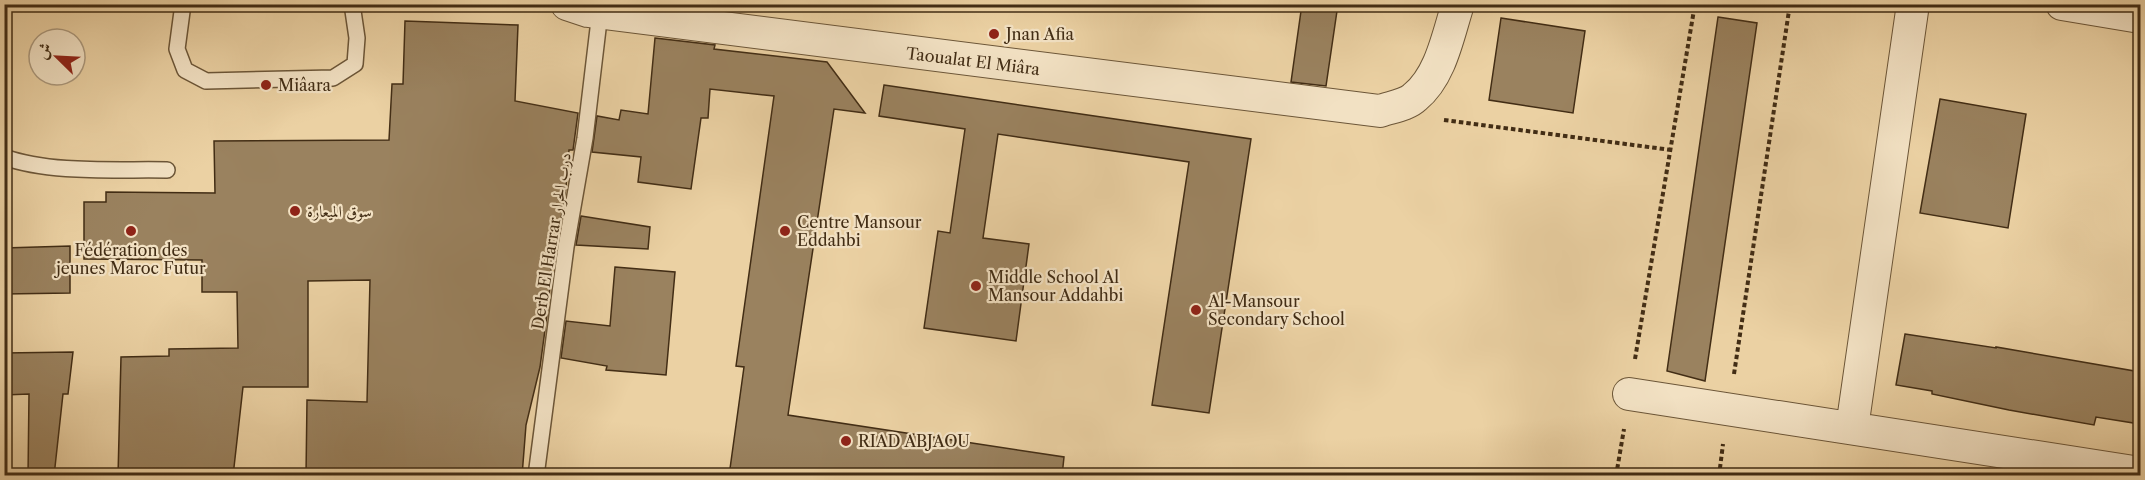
<svg xmlns="http://www.w3.org/2000/svg" width="2145" height="480" font-family="'Libre Caslon Text',Amiri,serif">
	<style>
		.building { fill: #9a825f; stroke: #422d15; stroke-width: 1.5 }
		.lines { fill: none; stroke-linecap: round; stroke-linejoin: round }
		.lane-casing { stroke: #6c5638; stroke-width: 18 }
		.street-casing { stroke: #6c5638; stroke-width: 34 }
		.path { stroke: #422d15; stroke-width: 4; stroke-dasharray: 4.5 3; stroke-linecap: butt }
		.lane { stroke: #f2e1c3; stroke-width: 15 }
		.street { stroke: #f2e1c3; stroke-width: 32 }
		.poi-dot { fill: #8f2418; stroke: #f2e1c3; stroke-width: 2 }
		.labels { text-anchor: middle; dominant-baseline: central; stroke-width: 4.5; stroke-linejoin: round; paint-order: stroke }
		.poi-label { font-size: 16px; fill: #422d15; stroke: #f2e1c3; text-anchor: start }
		.street-label { font-size: 16px; fill: #422d15; stroke: #f2e1c3 }
	</style>
	<rect width="100%" height="100%" fill="#ebd1a3"/>
	<filter id="stains"><feTurbulence type="fractalNoise" baseFrequency=".00333" numOctaves="4"/><feColorMatrix values="0 0 0 0 .2 0 0 0 0 .09 0 0 0 0 .02 0 0 0 .5 -.17"/></filter>
	<radialGradient id="worn" r=".72"><stop offset=".6" stop-color="#630" stop-opacity="0"/><stop offset="1" stop-color="#630" stop-opacity=".3"/></radialGradient>
	<!-- building -->
	<path class="building" d="M680 4H718V9Z
		M1302 4H1338L1326 86 1291 82Z
		M1718 17 1757 23 1705 381 1667 371Z
		M1501 18 1585 31 1573 113 1489 100Z
		M405 21 518 25 515 101 578 113 573 150H569L566 188 555 256H552L549 300 540 367 526 425 522 476H306L307 400 367 402 370 280 308 281V387H243L233 476H118L121 357 169 356V349L238 348 237 292H202V260L84 259V202H106V192L215 193 214 141 389 140 392 84H403Z
		M655 38 715 45 714 49 827 62 865 113 834 109 788 415 1064 457 1062 476H729L744 367 736 366 774 96 710 89 708 118H701L691 189 638 182 641 157 592 152 597 116 619 120 621 110 648 114Z
		M884 85 1251 139 1209 413 1152 405 1189 162 998 134 983 238 1029 244 1016 341 924 328 938 231 950 233 965 129 879 116Z
		M1940 99 2026 114 2008 228 1920 213Z
		M581 216 650 227 648 249 576 245Z
		M70 246V293L4 294V248Z
		M615 267 675 272 666 375 606 370 607 366 561 358 566 321 610 326Z
		M1905 334 1996 348V347L2140 372V424L2096 417 2094 425 2009 410 1932 394V391L1896 385Z
		M73 352 68 394H63L54 476H28L29 394 4 395V353Z"/>
	<g class="lines">
		<!-- lane casing -->
		<g class="lane-casing">
			<path id="lane" d="M183 4 177 49 185 70 206 81 333 78 355 64 357 38 352 4
				M4 157C51 174 117 169 167 170
				M536 476 566 247 585 138 600 12"/>
		</g>
		<!-- street casing -->
		<g class="street-casing">
			<path id="street" d="M567 4 588 11 1380 111C1391 107 1407 105 1415 97 1441 76 1448 35 1458 4
				M2062 4 2140 17
				M1629 394 2140 473
				M1852 428 1913 4"/>
		</g>
		<!-- path -->
		<path class="path" d="M1444 120 1671 150
			M1635 359 1695 4
			M1734 374 1790 4
			M1616 476 1624 429
			M1719 476 1723 444"/>
		<!-- lane -->
		<use href="#lane" class="lane"/>
		<!-- street -->
		<use href="#street" class="street"/>
	</g>
	<!-- markers -->
	<g class="poi-dot">
		<circle cx="994" cy="34" r="6"/>
		<circle cx="266" cy="85" r="6"/>
		<circle cx="295" cy="211" r="6"/>
		<circle cx="131" cy="231" r="6"/>
		<circle cx="785" cy="231" r="6"/>
		<circle cx="976" cy="286" r="6"/>
		<circle cx="1196" cy="310" r="6"/>
		<circle cx="846" cy="441" r="6"/>
	</g>
	<g class="labels">
		<!-- poi labels -->
		<g class="poi-label">
			<text x="1006" y="34">Jnan Afia</text>
			<text x="278" y="85">Miâara</text>
			<text x="307" y="211">سوق الميعارة</text>
			<text x="797" y="222">Centre Mansour<tspan x="797" dy="18">Eddahbi</tspan></text>
			<text x="131" y="250" text-anchor="middle">Fédération des<tspan x="131" dy="18">jeunes Maroc Futur</tspan></text>
			<text x="988" y="277">Middle School Al<tspan x="988" dy="18">Mansour Addahbi</tspan></text>
			<text x="1208" y="301">Al-Mansour<tspan x="1208" dy="18">Secondary School</tspan></text>
			<text x="858" y="441">RIAD ABJAOU</text>
		</g>
		<!-- street labels -->
		<g class="street-label">
			<text transform="translate(973 61) rotate(7)">Taoualat El Miâra</text>
			<text transform="translate(551 241) rotate(-81)">Derb El Harrar درب الحرار</text>
		</g>
	</g>
	<!-- margin -->
	<rect width="2145" height="480" fill="none" stroke="#ebd1a3" stroke-width="24"/>
	<rect x="6" y="6" width="2133" height="468" fill="none" stroke="#422d15" stroke-width="3"/>
	<rect x="12" y="12" width="2121" height="456" fill="none" stroke="#422d15" stroke-width="1.5"/>
	<!-- north arrow -->
	<g transform="translate(57 57) rotate(294)"><circle r="28" fill="#f2e1c3" stroke="#ac997d" stroke-width="1.5"/>
	<path d="M0-4.5L10 22L0 15L-10 22Z" fill="#8f2418"/>
	<text y="-9" font-size="16" font-weight="bold" text-anchor="middle" fill="#422d15">ش</text>
	</g>
	<rect width="100%" height="100%" filter="url(#stains)"/>
	<rect width="100%" height="100%" fill="url(#worn)"/>
</svg>
